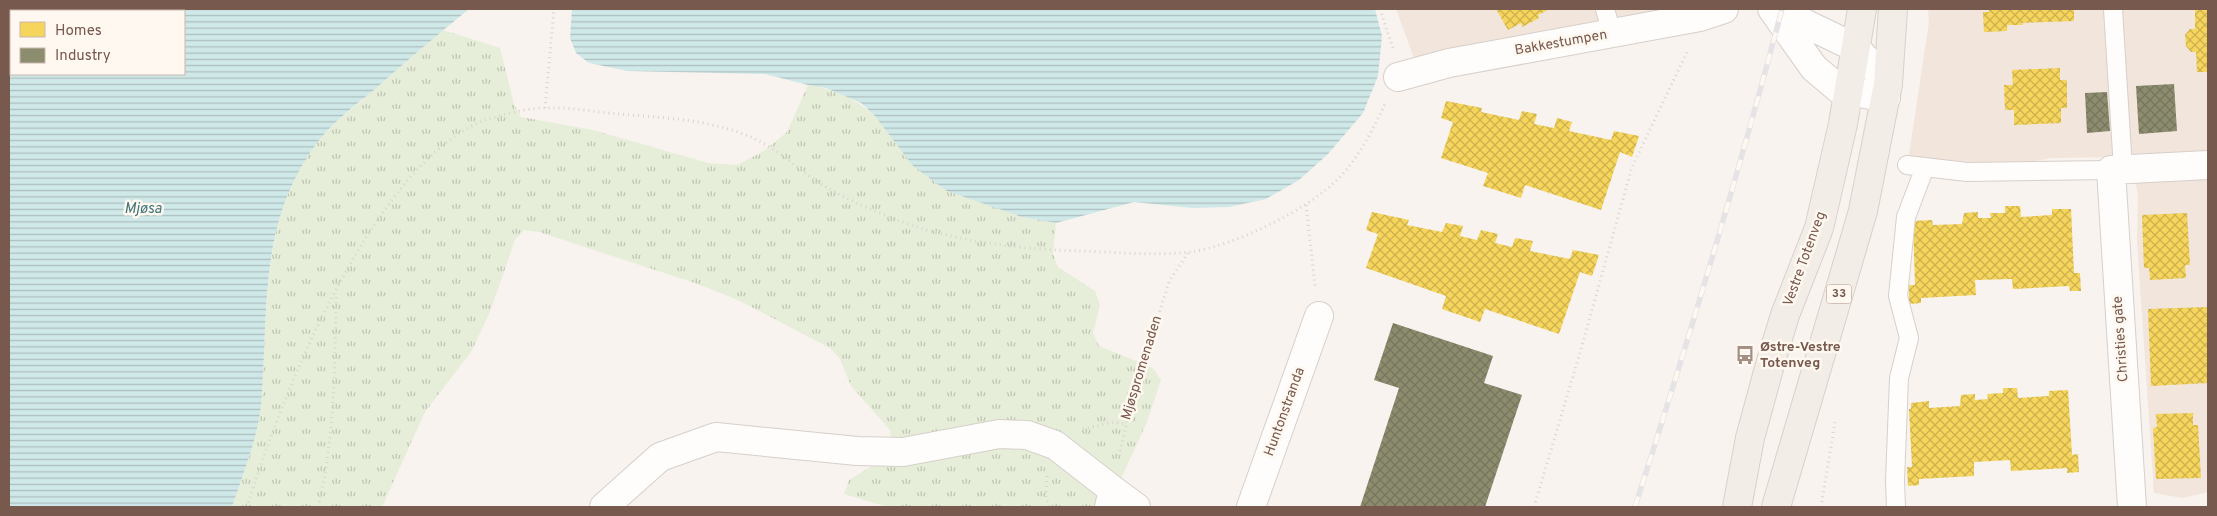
<svg xmlns="http://www.w3.org/2000/svg" width="2217" height="516" font-family="Overpass,sans-serif">
	<style>
		.residential { fill: #f1e5dc }
		.grass { fill: url(#grass-tufts) }
		.water { fill: url(#water-rules); fill-rule: evenodd }
		.homes { fill: url(#homes-cross-hatch) }
		.industry { fill: url(#industry-cross-hatch) }
		.lines { fill: none; stroke-linecap: round; stroke-linejoin: round }
		.service-casing { stroke: #d7cfca; stroke-width: 20 }
		.minor-casing { stroke: #d7cfca; stroke-width: 30 }
		.primary-casing { stroke: #d9d0cb; stroke-width: 30 }
		.path { stroke: #dad3d0; stroke-width: 3; stroke-dasharray: 1 4; stroke-linecap: butt }
		.service { stroke: #fefdfc; stroke-width: 18 }
		.minor { stroke: #fefdfc; stroke-width: 28 }
		.primary { stroke: #f3ede7; stroke-width: 28 }
		.rail-casing { stroke: #e5e3e6; stroke-width: 5.5 }
		.rail { stroke: #fff8f0; stroke-width: 4; stroke-dasharray: 11; stroke-linecap: butt }
		.labels { text-anchor: middle; dominant-baseline: central; stroke-width: 5; stroke-linejoin: round; paint-order: stroke }
		.shield { fill: #fff8f0; stroke: #a0897e; stroke-width: 1 }
		.shield-label { font-size: 12px; font-weight: bold; fill: #77594d }
		.street-label { font-size: 14px; fill: #77594d; stroke: #fff8f0 }
		.poi-label { font-size: 14px; font-weight: bold; fill: #77594d; stroke: #fff8f0; text-anchor: start }
		.water-label { font-size: 15px; font-style: italic; fill: #40767c; stroke: #fff8f0 }
	</style>
	<defs>
		<pattern id="grass-tufts" width="24" height="20" patternUnits="userSpaceOnUse" patternTransform="scale(1.25)"><rect width="24" height="20" fill="#e6eed9"/><path d="M3 7l-1-3M5 7V3M7 7l1-3M15 17l-1-3M17 17v-4M19 17l1-3" fill="none" stroke="#bfc4b2"/></pattern>
		<pattern id="water-rules" width="6" height="5" patternUnits="userSpaceOnUse" patternTransform="scale(1.25)"><rect width="6" height="5" fill="#cfe8e8"/><path d="M0 2.5h6" fill="none" stroke="#adbfbe"/></pattern>
		<pattern id="homes-cross-hatch" width="8" height="8" patternUnits="userSpaceOnUse" patternTransform="scale(1.25)"><rect width="8" height="8" fill="#f6d55c"/><path d="M0 0l8 8M0 8l8-8" fill="none" stroke="#ccb04e"/></pattern>
		<pattern id="industry-cross-hatch" width="8" height="8" patternUnits="userSpaceOnUse" patternTransform="scale(1.25)"><rect width="8" height="8" fill="#8c8c6e"/><path d="M0 0l8 8M0 8l8-8" fill="none" stroke="#77755d"/></pattern>
	</defs>
	<rect width="100%" height="100%" fill="#f8f3ee"/>
	<!-- residential -->
	<path class="residential" d="M1396 9H1691L1425 68 1414 58Z
		M1928 9H2208V492L2183 498 2154 493 2137 240 2138 196 2133 167 2123 157 2052 158 1964 173 1907 168 1929 22Z"/>
	<!-- grass -->
	<path class="grass" d="M443 30 500 48 514 104 521 117 593 130 708 163 737 165 764 151 787 132 808 85C834 89 856 99 875 116L1022 217 1056 223 1053 254 1058 267 1095 291 1100 305 1093 333 1099 346 1153 368 1161 380 1147 422 1108 507H888L844 494 849 480 886 457 892 444 890 430 851 386 840 359 830 348 738 300 695 283 539 232 524 230 515 240 490 312 471 352 425 412 382 507H232C243 474 257 440 261 406 269 316 258 224 314 146 328 127 348 112 366 97 392 74 417 52 443 30Z"/>
	<!-- water -->
	<path class="water" d="M9 9H469C437 35 405 62 374 90 353 107 329 125 314 147 257 227 269 314 261 406 257 440 243 474 232 507H9ZM11 11H184V74H11Z
		M572 9H1375L1382 36 1378 76 1363 113 1328 154 1299 180 1266 199 1229 207 1193 208 1134 202 1056 223 1022 217 947 191 913 166 875 116 861 103 826 88 808 85 765 74 628 71 589 63 576 53 570 38Z"/>
	<!-- homes -->
	<path class="homes" d="M1496 9H1547L1548 10 1538 15 1539 18 1522 27 1521 23 1508 30Z
		M1989 9H2074V21L2022 23 2023 25H2007V31L1984 32 1983 12H1989Z
		M2195 9H2208V72H2197L2196 52H2191L2186 46 2185 35 2190 29H2195Z
		M2060 68V80H2067V108H2061V123L2014 125V110H2005L2004 85H2013L2012 70Z
		M1446 101 1482 108 1481 112 1519 120 1522 111 1537 114 1534 124 1554 128 1557 118 1572 122 1569 131 1611 140 1614 131 1639 136 1632 157 1620 152 1601 210 1525 185 1521 198 1483 186 1488 173 1441 158 1453 122 1441 118Z
		M2005 206H2020L2021 217 2052 215V209H2071L2074 273H2080L2081 291H2070L2069 286 2013 289 2012 279 1975 280 1976 295 1921 298V303L1909 304V285H1915L1913 221 1932 220 1933 225 1962 224 1964 213 1978 212V218H1991L1990 213H2005Z
		M1372 212 1409 220 1407 225 1442 232 1446 223 1463 226 1460 236 1477 240 1481 230 1498 234 1495 243 1512 247 1515 238 1533 241 1530 251 1570 259 1573 250 1599 255 1592 276 1580 272 1559 334 1485 309 1480 322 1442 309 1446 296 1366 268 1378 234 1366 230Z
		M2187 213 2190 265H2185L2186 278 2150 280 2149 268H2144L2142 215Z
		M2207 307 2208 383 2151 386 2148 309Z
		M2003 388H2017L2018 398 2049 396V391L2068 390 2072 455 2078 454 2079 472 2067 473V468L2011 471 2010 460 1974 462V476L1919 479V485L1908 486 1907 467H1912L1909 409H1911V403L1929 401V408L1960 406 1961 395 1975 394V400L1988 399 1987 394 2003 393Z
		M2193 413V425H2198L2201 478 2156 479 2153 428 2157 427 2156 414Z"/>
	<!-- industry -->
	<path class="industry" d="M2174 84 2177 131 2139 134 2136 86Z
		M2107 92 2110 131 2087 133 2085 93Z
		M1393 323 1493 356 1484 383 1522 395 1485 507H1360L1399 388 1374 380Z"/>
	<g class="lines">
		<!-- service casing -->
		<g class="service-casing">
			<path id="service" d="M1605 9 1612 34
				M2113 9 2123 169
				M1907 165 1967 172 2111 170
				M1896 507 1895 481 1899 378 1909 338 1898 296 1906 217 1925 167"/>
		</g>
		<!-- minor casing -->
		<g class="minor-casing">
			<path id="minor" d="M1772 9 1814 68 1839 89 1886 98
				M1784 9 1804 23 1856 48 1888 84
				M1398 77 1449 63 1700 17 1724 9
				M604 507 660 457 716 437 857 451 903 452 999 434 1027 435 1055 445 1113 490
				M1109 507 1113 490 1136 507
				M1251 507 1319 316
				M2132 507 2111 170 2208 165"/>
		</g>
		<!-- primary casing -->
		<g class="primary-casing">
			<path id="primary" d="M1737 507 1750 438 1771 361 1785 315 1819 228 1843 124 1862 9
				M1776 507 1863 211 1888 84 1893 9"/>
		</g>
		<!-- path -->
		<path class="path" d="M1380 9 1393 49
			M545 108 554 9
			M1306 205 1315 286
			M1083 429 1114 422 1125 424
			M1119 456 1135 386 1170 280 1188 253
			M1047 476 1046 496 1049 507
			M247 507C280 399 374 159 488 119 505 114 528 108 546 108 570 107 595 112 619 114 663 118 713 119 755 139 775 148 791 163 809 176 833 193 860 205 887 216 947 241 1016 249 1080 251 1117 252 1154 256 1190 252 1234 246 1308 210 1339 178 1360 156 1372 131 1385 104
			M318 507C335 438 335 365 336 293
			M1534 507 1580 353 1632 167 1688 50
			M1821 507 1835 422"/>
		<!-- service -->
		<use href="#service" class="service"/>
		<!-- minor -->
		<use href="#minor" class="minor"/>
		<!-- primary -->
		<use href="#primary" class="primary"/>
		<!-- rail casing -->
		<g class="rail-casing">
			<path id="rail" d="M1635 507C1688 342 1738 176 1782 9"/>
		</g>
		<!-- rail -->
		<use href="#rail" class="rail"/>
	</g>
	<!-- icons -->
	<defs>
		<g id="bus-bare" transform="scale(1.5)"><path d="M-5-6H5V4H4V6H2V4H-2V6H-4V4H-5ZM-3.5-4V0h7V-4ZM-3.5 1.2v1.5H-2V1.2ZM2 1.2v1.5H3.5V1.2Z" fill="#a48f85" stroke="#fff8f0" stroke-width="2.5" paint-order="stroke"/></g>
	</defs>
	<g fill-rule="evenodd">
		<use href="#bus-bare" x="1745" y="355"/>
	</g>
	<g class="labels">
		<!-- shield labels -->
		<rect class="shield" x="1826.5" y="284.5" width="25" height="19" rx="4"/>
		<g class="shield-label">
			<text x="1839" y="294">33</text>
		</g>
		<!-- street labels -->
		<g class="street-label">
			<text transform="translate(1561 43) rotate(-10)">Bakkestumpen</text>
			<text transform="translate(1805 259) rotate(-70)">Vestre Totenveg</text>
			<text transform="translate(2121 339) rotate(-94)">Christies gate</text>
			<text transform="translate(1142 368) rotate(-73)">Mjøspromenaden</text>
			<text transform="translate(1285 412) rotate(-70)">Huntonstranda</text>
		</g>
		<!-- poi labels -->
		<g class="poi-label">
			<text x="1760" y="347">Østre-Vestre<tspan x="1760" dy="16">Totenveg</tspan></text>
		</g>
		<!-- water labels -->
		<g class="water-label">
			<text x="143" y="209">Mjøsa</text>
		</g>
	</g>
	<!-- border -->
	<rect width="2217" height="516" fill="none" stroke="#77594d" stroke-width="20"/>
	<!-- legend -->
	<rect x="10" y="10" width="175" height="65" fill="#fff8f0" stroke="#c9b8af"/>
	<rect x="20" y="22" width="25" height="15" fill="#f6d55c" stroke="#c9b8af"/>
	<text x="55" y="35" font-size="15" fill="#77594d">Homes</text>
	<rect x="20" y="48" width="25" height="15" fill="#8c8c6e" stroke="#c9b8af"/>
	<text x="55" y="60" font-size="15" fill="#77594d">Industry</text>
</svg>
